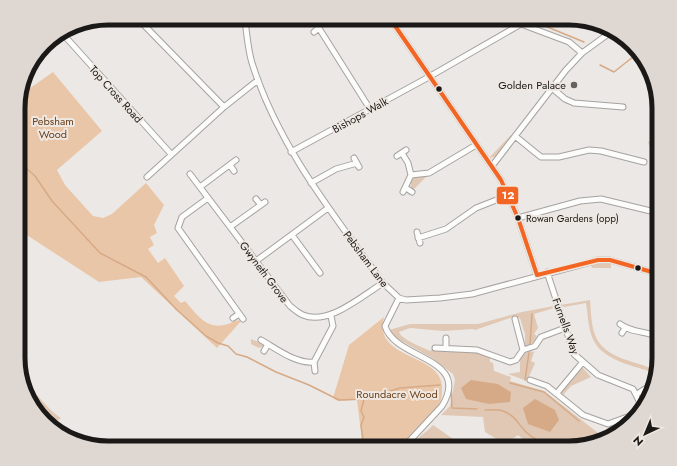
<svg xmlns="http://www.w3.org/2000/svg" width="677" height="466" font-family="Jost,sans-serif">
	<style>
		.green { fill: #e0c8b4 }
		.forest { fill: #eac6a8 }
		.water { fill: #d6aa86 }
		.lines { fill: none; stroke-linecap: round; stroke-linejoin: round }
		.stream { stroke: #d6aa86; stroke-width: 1.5 }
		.minor-casing { stroke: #a5a2a0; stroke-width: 7 }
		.minor { stroke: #fcfcfb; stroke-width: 5 }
		.bus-1-casing { stroke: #efe8e2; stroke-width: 7 }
		.bus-1 { stroke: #f26522; stroke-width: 4 }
		.poi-dot { fill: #64615f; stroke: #efe8e2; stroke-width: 1.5 }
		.bus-dot { fill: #1b1917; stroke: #efe8e2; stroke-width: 1.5 }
		.labels { text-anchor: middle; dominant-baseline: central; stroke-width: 4; stroke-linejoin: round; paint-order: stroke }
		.bus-label { font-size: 10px; fill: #1b1917; stroke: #efe8e2; text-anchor: start }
		.poi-label { font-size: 11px; fill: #1b1917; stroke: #efe8e2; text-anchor: end }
		.street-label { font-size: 11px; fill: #1b1917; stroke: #efe8e2 }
		.park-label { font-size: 11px; fill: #683e18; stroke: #efe8e2 }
		.rim { fill: none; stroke: #1b1917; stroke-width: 5 }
		.line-badge { stroke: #efe8e2; stroke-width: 1.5 }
		.badge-label { font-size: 11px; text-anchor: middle; font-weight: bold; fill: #fff }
	</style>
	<rect width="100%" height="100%" fill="#ece8e5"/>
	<!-- green -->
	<path class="green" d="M511 135H513L497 156 489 158Z
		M659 136V167L648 142Z
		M428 175 413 190 411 189V180L414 177Z
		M594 262 611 263V268H592L591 265Z
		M590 300C591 311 591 324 595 335 604 359 636 361 656 370L655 373C635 366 601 361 592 337 588 327 588 314 586 303L564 307 561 305Z
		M554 306V308L534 314 538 328 534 334 537 336 531 346 525 347V334L520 318 513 317 475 330 473 329 443 331 410 328 399 332C402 340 422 347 430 351L433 349 472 351 490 357V362L493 363 494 371 511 377 510 381 544 391 597 432 601 439 569 448H534L518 435 505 444 485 432 483 417 441 415 450 406 455 380 453 374 432 358 391 335 389 330 410 324H478L522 312Z
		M251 339 259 342 264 346 259 348 251 344Z
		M530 351 534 352 531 361 535 363 527 381 508 374 520 372V355Z
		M582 367 591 377 571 386 563 395 561 390Z
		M22 379C34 390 49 411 61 418L51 427 30 403Z
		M433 425 466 448H407C415 439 425 434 433 425Z"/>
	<!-- forest -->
	<path class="forest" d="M53 72 102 131 57 170 65 185 93 216 103 218 112 214 146 183 164 205 154 225 157 233 150 237 154 245 148 249 158 263 165 258 184 286 174 296 181 303 185 301C196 313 205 329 224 325 231 324 234 320 242 320L217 348 141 277 99 282 19 230V96Z
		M384 317C372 362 445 352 442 390 442 394 442 398 440 402 432 420 413 433 400 448H363L357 400 338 401 333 398 349 345Z"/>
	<!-- water -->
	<path class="water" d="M471 380 498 384 511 392 510 402 489 404 466 399 461 388Z
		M535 399 555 410 559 420 550 432 528 424 523 408Z"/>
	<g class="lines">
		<!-- stream -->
		<path class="stream" d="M528 19 584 42
			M600 65 614 72 638 53
			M19 162 35 176 52 201 100 253 146 277 177 310 206 336 218 343 228 346 236 354 247 357 276 372 309 385 339 400 364 399 400 388 440 385
			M530 344 532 314
			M525 380 529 353
			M510 383 544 392 579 421
			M451 388 452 408 477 409
			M485 410C490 410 498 409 503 411 516 416 518 424 526 432 535 441 547 445 559 448
			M613 427 630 422
			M364 448 361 425 364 417 361 411 364 399"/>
		<!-- minor casing -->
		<g class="minor-casing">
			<path id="minor" d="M391 20 501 180 518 218 537 275
				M245 21C247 35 248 50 252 63 278 146 333 214 383 283L399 298 406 300 440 298 472 294 598 260H610L659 274
				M141 22 224 107
				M317 25 370 109
				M595 26 607 34
				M314 32 319 28
				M62 33 171 154
				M552 88 565 99 574 103 623 107
				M653 94 659 105
				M515 136 541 157H559L589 150 601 151 644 162
				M291 152 427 78 521 24 569 42 582 53
				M402 153 408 163 411 175 403 192
				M397 156 406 150
				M354 158 359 167
				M230 165 234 171
				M492 166 566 70 582 53 611 32
				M190 174 290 306C294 309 298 313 303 315 328 326 362 296 383 283
				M411 175 429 173 476 145
				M147 177 224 107 258 80
				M311 183 336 169 357 163
				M200 187 236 160
				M406 188 412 192
				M208 198 182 217 178 228 243 319
				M256 199 261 205
				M518 218 580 201 601 199 659 213
				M230 227 265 202
				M417 232 420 243
				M292 235 320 273
				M418 238 446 229 476 208 509 195
				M256 261 328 208
				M547 272 574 354 598 375 633 389 642 407
				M399 298 385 326C395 360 472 357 442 406L403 448
				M233 318 239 314
				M515 319 523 350
				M620 324C631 333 646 331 659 337
				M622 333 625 328
				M656 336 659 326
				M261 340C277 349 296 364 314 362L333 326 331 316
				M435 348 477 350 510 362 516 360 523 350 535 346 541 337 565 328
				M446 348V338
				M264 351 268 344
				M314 362 315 371
				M530 380 547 386 583 415 608 424 641 412
				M557 393 582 363
				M637 394 648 387 653 374"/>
		</g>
		<!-- minor -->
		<use href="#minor" class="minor"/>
		<!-- bus-1 casing -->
		<g class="bus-1-casing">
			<path id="bus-1" d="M391 20 501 180 518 218 537 275 598 260H610L659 274"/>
		</g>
		<!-- bus-1 -->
		<use href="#bus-1" class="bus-1"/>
	</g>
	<!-- markers -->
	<circle class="poi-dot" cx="574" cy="85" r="4"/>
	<g class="bus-dot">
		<circle cx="439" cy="89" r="3.5"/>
		<circle cx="518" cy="218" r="3.5"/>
		<circle cx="638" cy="268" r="3.5"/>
	</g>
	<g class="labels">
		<!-- bus labels -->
		<g class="bus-label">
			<text x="526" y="218">Rowan Gardens (opp)</text>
		</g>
		<!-- poi labels -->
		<g class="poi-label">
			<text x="566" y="85">Golden Palace</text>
		</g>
		<!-- street labels -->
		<g class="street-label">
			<text transform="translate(116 94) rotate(48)">Top Cross Road</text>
			<text transform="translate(360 115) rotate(-29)">Bishops Walk</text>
			<text transform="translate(366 259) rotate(53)">Pebsham Lane</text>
			<text transform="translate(264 272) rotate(53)">Gwyneth Grove</text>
			<text transform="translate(566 326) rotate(70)">Furnells Way</text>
		</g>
		<!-- park labels -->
		<g class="park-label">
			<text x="53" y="121">Pebsham<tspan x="53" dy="13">Wood</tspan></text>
			<text x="397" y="394">Roundacre Wood</text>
		</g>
	</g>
	<!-- crop -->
	<path d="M0 0H677V466H0ZM108 25H569A83 83 0 0 1 652 108V358A83 83 0 0 1 569 441H108A83 83 0 0 1 25 358V108A83 83 0 0 1 108 25Z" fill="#ded7d2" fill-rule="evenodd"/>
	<path class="rim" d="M108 25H569A83 83 0 0 1 652 108V358A83 83 0 0 1 569 441H108A83 83 0 0 1 25 358V108A83 83 0 0 1 108 25Z"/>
	<rect class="line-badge" x="496" y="186" width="23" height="19" rx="4" fill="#f26522"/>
	<g class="badge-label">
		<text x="508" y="199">12</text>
	</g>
	<!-- north arrow -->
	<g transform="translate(645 434) rotate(224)" stroke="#efe8e2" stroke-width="3" paint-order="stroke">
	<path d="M0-3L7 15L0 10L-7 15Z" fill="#1b1917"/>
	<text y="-6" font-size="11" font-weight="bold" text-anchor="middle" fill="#1b1917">N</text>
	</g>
</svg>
